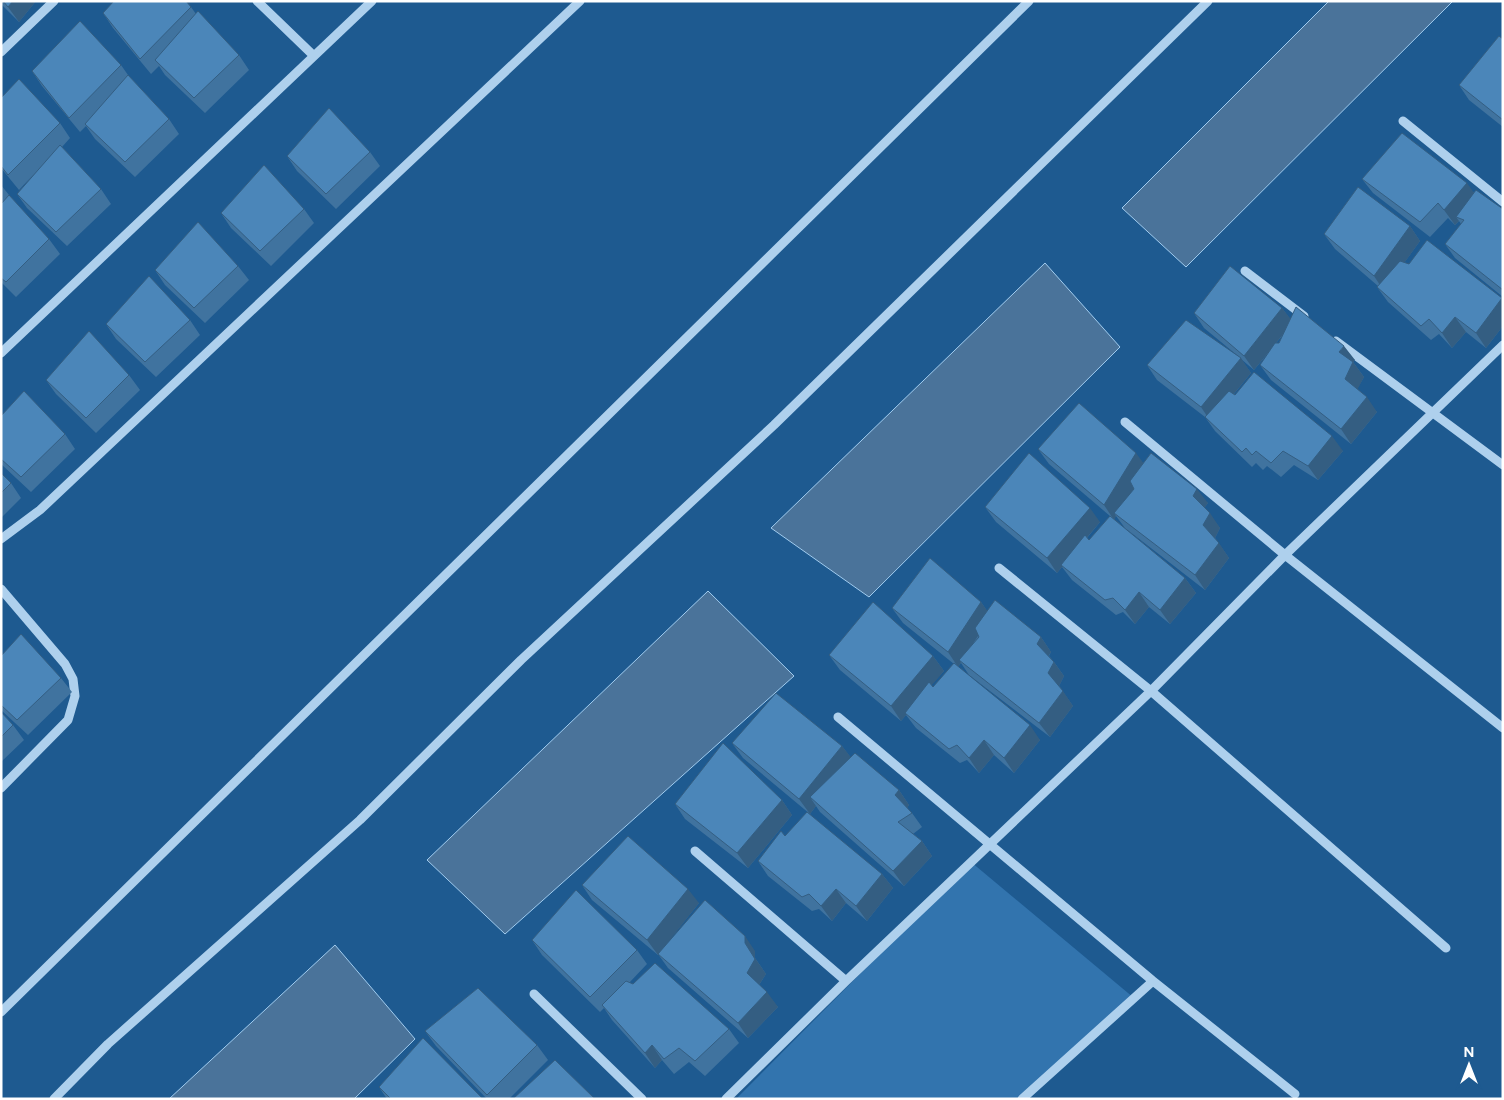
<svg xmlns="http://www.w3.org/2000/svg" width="1504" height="1100" font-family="Figtree,sans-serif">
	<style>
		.green { fill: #3274ae }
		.water { fill: #4a739a; stroke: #a1ccef }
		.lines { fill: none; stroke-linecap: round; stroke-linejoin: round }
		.minor { stroke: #aed0ed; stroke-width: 9 }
		.wall { fill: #40739f; fill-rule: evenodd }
		.shaded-wall { fill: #345e82 }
		.building { fill: #4b86b9; stroke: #345e82 }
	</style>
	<rect width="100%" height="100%" fill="#1e5a90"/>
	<!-- green -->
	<path class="green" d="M971 862 1134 998 1029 1099H736Z"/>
	<!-- water -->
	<path class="water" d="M1329 1H1453L1186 267 1122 208Z
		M1045 263 1120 347 869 597 771 528Z
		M708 591 794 676 505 934 427 860Z
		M335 945 415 1039 354 1099H169Z"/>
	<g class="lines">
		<!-- minor -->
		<path class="minor" d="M257 1 314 56
			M1 52 54 1
			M1403 121 1503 202
			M1245 271 1304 316
			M1336 341 1503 465
			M1 353 372 1
			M1125 422 1285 555 1503 728
			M1 539 40 510 580 1
			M999 568 1151 691 1446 948
			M1 589 65 664 73 679 75 696 68 720 1 788
			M838 717 1153 981 1295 1094
			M695 851 846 981
			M534 994 642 1099
			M1 1012 1029 1
			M54 1099 108 1044 360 820 521 660 774 425 1208 1
			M726 1099 846 981 1151 691 1285 555 1503 345
			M1022 1099 1153 981"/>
	</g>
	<!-- wall -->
	<path class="wall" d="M1 1H36L19 22 1 4Z
		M191 7 196 14 239 55 249 70 205 113 165 75 159 66 151 74 113 28 103 13Z
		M1503 39V127L1469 100 1459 85Z
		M121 65 128 75 169 119 179 134 135 177 95 139 86 126 80 132 42 86 32 71Z
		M1 98 60 123 70 138 62 147 101 189 111 204 67 246 27 208 17 194 33 175 19 190 1 168Z
		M370 152 380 166 336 209 297 171 287 156Z
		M1362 179 1474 192 1503 209V297L1455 258 1445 244 1461 224 1459 221 1455 225 1448 218 1430 237 1373 193Z
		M1 185 9 195 49 239 60 254 16 297 1 282Z
		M304 209 314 223 271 266 231 228 221 213Z
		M1410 226 1420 241 1404 263 1502 298 1503 300V326L1486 348 1466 332 1452 348 1439 334 1431 340 1388 302 1377 287 1378 286 1335 249 1324 234Z
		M238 266 249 280 205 323 165 285 155 270Z
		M1282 308 1290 319 1355 360 1353 362 1364 377 1357 389 1377 412 1351 444 1271 380 1260 365 1269 352 1254 370 1241 359 1251 373 1234 394 1343 451 1318 480 1294 465 1281 477 1267 466 1263 470 1256 463 1252 467 1215 431 1205 417 1157 380 1147 365 1238 356 1204 328 1194 313ZM1283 335 1279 343H1276Z
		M190 320 200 335 156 377 116 339 106 324Z
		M129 375 140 390 96 433 56 394 46 380Z
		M1 416 65 434 75 449 31 492 1 464Z
		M1038 449 1143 463 1208 503 1204 508 1220 528 1215 538 1229 558 1205 590 1125 528 1116 516 1114 519 1185 578 1196 593 1170 624 1149 607 1135 624 1123 612 1116 615 1072 580 1062 567 1057 573 996 522 985 507 1100 522 1087 538 1089 540 1110 516 1049 464Z
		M1 473 11 483 21 498 1 518Z
		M981 602 987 611 1041 637 1051 652 1049 656 1054 662 1064 676 1059 686 1073 706 1050 737 969 675 961 663 958 667 1040 740 1014 773 994 755 979 773 967 760 960 763 916 728 906 715 901 721 840 670 829 655 933 656 944 671 931 685 933 687 954 664 903 623 892 608Z
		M1 656 61 678 72 692 28 735 1 710Z
		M1 712 13 725 24 740 1 762Z
		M732 743 842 746 851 758 899 790 909 805 907 808 912 813 922 827 913 834 922 841 932 856 904 886 820 812 816 806 810 814 743 758Z
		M782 800 792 815 748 868 685 819 675 804Z
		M785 836 882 874 893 888 867 921 846 903 832 921 819 909 812 911 768 876 758 861Z
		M582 885 699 903 667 943 755 951V958L766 974 759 985 778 1007 748 1038 668 968 658 954V955L592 900Z
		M532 940 637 950 647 964 629 983 729 1029 739 1043 705 1076 689 1062 674 1074 662 1060 655 1068 612 1020 604 1008 600 1012 542 955Z
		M425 1031 537 1045 548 1060 509 1099H487L436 1046Z
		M423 1038 482 1099H387L379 1087Z"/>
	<!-- shaded-wall -->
	<path class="shaded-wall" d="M13 1H36L19 22 8 7Z
		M1467 183 1477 197 1456 217 1459 221 1455 225 1444 210Z
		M1410 226 1420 241 1384 291 1374 276Z
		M1502 298 1503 300V326L1486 348 1476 333Z
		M1282 308 1293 322 1254 370 1244 356Z
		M1455 317 1466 332 1452 348 1442 333Z
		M1344 346 1355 360 1349 367 1339 352Z
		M1241 358 1251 373 1211 422 1201 407Z
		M1353 362 1364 377 1355 394 1345 379Z
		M1367 397 1377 412 1351 444 1341 429Z
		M1332 436 1343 451 1318 480 1308 466Z
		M1136 453 1147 468 1117 515 1114 513 1116 516 1114 520 1104 505Z
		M1197 489 1208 503 1203 510 1193 496Z
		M1090 508 1100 522 1057 573 1047 558Z
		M1210 513 1220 528 1214 540 1203 525Z
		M1219 543 1229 558 1205 590 1195 575Z
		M1185 578 1196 593 1170 624 1160 610Z
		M1139 592 1149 607 1135 624 1125 610Z
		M981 602 991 616 961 662 959 660 961 663 958 667 948 652Z
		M1041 637 1051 652 1047 658 1037 644Z
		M933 656 944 671 901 721 891 706Z
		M1054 662 1064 676 1058 688 1048 673Z
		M1063 691 1073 706 1050 737 1039 723Z
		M1030 725 1040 740 1014 773 1004 758Z
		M984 740 994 755 979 773 969 758Z
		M842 746 853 760 810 797 816 806 810 814 799 799Z
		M899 790 909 805 906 810 895 795Z
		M782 800 792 815 748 868 737 853Z
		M922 841 932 856 904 886 893 871Z
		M882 874 893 888 867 921 856 906Z
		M688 889 699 903 658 955 647 940Z
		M836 889 846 903 832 921 821 906Z
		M745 936 755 951V958L766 974 757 988 747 973Z
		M767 992 778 1007 748 1038 738 1023Z
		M652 1045 662 1060 655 1068 645 1053Z"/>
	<!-- building -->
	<path class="building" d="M3 1H13L8 7Z
		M114 1H186L191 7 140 59 103 13Z
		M198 11 239 55 194 98 155 60Z
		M80 21 121 65 69 118 32 71Z
		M1499 36 1503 39V120L1459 85Z
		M128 75 169 119 125 162 85 124Z
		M19 79 60 123 8 175 1 166V98Z
		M329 108 370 152 326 194 287 156Z
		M1402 133 1467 183 1444 210 1438 203 1420 222 1362 179Z
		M60 145 101 189 56 232 17 194Z
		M264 165 304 209 260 251 221 213Z
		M1358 187 1410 226 1374 276 1324 234Z
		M1476 190 1503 209V290L1445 244 1464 220 1456 217Z
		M9 195 49 239 6 282 1 278V204Z
		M198 222 238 266 194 308 155 270Z
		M1427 240 1502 298 1476 333 1455 317 1442 333 1429 319 1421 326 1377 287 1400 261 1409 264Z
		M1230 266 1282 308 1244 356 1194 313Z
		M149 276 190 320 145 362 106 324Z
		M1296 307 1344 346 1339 352 1353 362 1345 379 1367 397 1341 429 1260 365 1275 343H1279Z
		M1186 320 1241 358 1201 407 1147 365Z
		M89 331 129 375 86 418 46 380Z
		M1254 372 1332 436 1308 466 1283 451 1271 463 1256 451 1252 455 1246 448 1242 452 1205 417 1229 391 1235 395Z
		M24 391 65 434 21 477 1 459V416Z
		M1079 403 1136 453 1104 505 1038 449Z
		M1029 453 1090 508 1047 558 985 507Z
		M1151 453 1197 489 1193 496 1210 513 1203 525 1219 543 1195 575 1114 513 1134 489 1130 481Z
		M1 473 11 483 1 493Z
		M1110 516 1185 578 1160 610 1139 592 1125 610 1113 598 1105 600 1061 565 1085 535 1089 540Z
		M930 558 981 602 948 652 892 608Z
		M995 600 1041 637 1037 644 1054 662 1048 673 1063 691 1039 723 959 660 979 637 975 628Z
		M873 602 933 656 891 706 829 655Z
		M21 634 61 678 17 720 1 705V656Z
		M954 663 1030 725 1004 758 984 740 969 758 957 745 949 749 905 713 929 682 933 687Z
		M776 693 842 746 799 799 732 743Z
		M1 712 13 725 1 737Z
		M723 743 782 800 737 853 675 804Z
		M855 753 899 790 895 795 912 813 898 822 922 841 893 871 810 797Z
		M807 812 882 874 856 906 836 889 821 906 809 894 802 897 758 861 781 831 785 836Z
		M628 836 688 889 647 940 582 885Z
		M576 890 637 950 590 997 532 940Z
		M705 900 745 936V943L755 959 747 973 767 992 738 1023 658 954Z
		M655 963 729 1029 695 1061 679 1048 664 1059 652 1045 645 1053 602 1005 626 981 633 984Z
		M478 988 537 1045 487 1095 425 1031Z
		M423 1038 482 1098 481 1099H391L379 1087Z
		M555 1060 595 1099H513Z"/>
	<!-- border -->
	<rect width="1504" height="1100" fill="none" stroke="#ffffff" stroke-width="5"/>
	<!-- north arrow -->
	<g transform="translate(1469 1065)" stroke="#1e5a90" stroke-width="4" paint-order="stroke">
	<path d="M0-4L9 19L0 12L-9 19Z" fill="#ffffff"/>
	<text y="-8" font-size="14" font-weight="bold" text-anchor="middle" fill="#ffffff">N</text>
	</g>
</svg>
